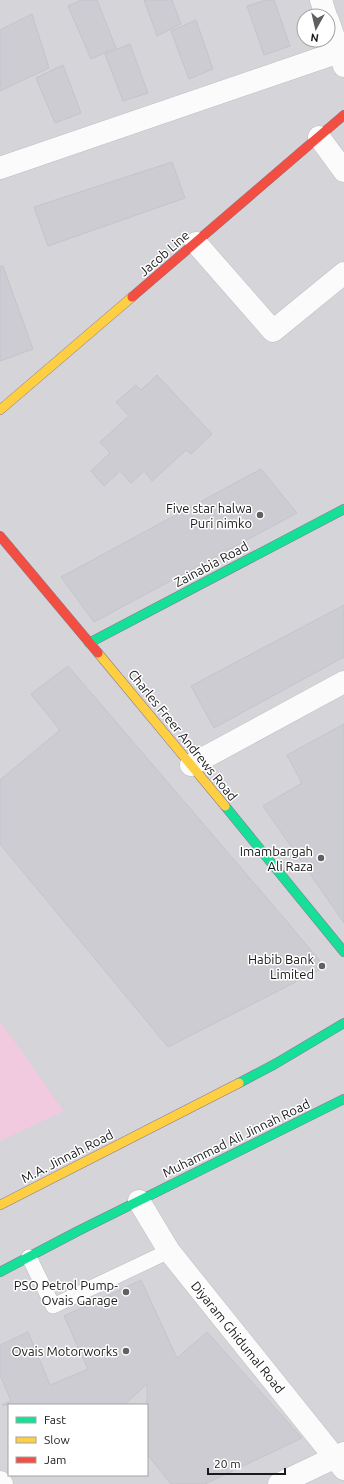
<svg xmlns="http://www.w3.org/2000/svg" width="344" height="1484" font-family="Ubuntu,sans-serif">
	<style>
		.residential { fill: #d4d4d9; fill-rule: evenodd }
		.park { fill: #f1cae0 }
		.building { fill: #ccccd2; stroke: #c4c4cd }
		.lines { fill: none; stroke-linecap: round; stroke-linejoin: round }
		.lane-casing { stroke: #bfbec2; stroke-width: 16 }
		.street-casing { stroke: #bfbec2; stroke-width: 23 }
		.fast-casing { stroke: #877a94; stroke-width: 10 }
		.slow-casing { stroke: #877a94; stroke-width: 10 }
		.jam-casing { stroke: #877a94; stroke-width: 10 }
		.lane { stroke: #fbfbfc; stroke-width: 15 }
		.street { stroke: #fbfbfc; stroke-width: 22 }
		.fast { stroke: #16e098; stroke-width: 9 }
		.slow { stroke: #ffcf43; stroke-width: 9 }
		.jam { stroke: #f24e42; stroke-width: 9 }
		.poi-dot { fill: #606063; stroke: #fff; stroke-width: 1.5 }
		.labels { text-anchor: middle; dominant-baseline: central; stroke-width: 3; stroke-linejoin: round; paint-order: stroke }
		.street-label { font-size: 13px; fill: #1a1a1a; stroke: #fff }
		.poi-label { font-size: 13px; fill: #1a1a1a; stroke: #fff; text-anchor: end }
	</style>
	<rect width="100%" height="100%" fill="#e3e2ea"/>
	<!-- residential -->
	<path class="residential" d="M0 0H344V1484H0ZM304 16H328V40H304ZM9 1405H147V1475H9Z"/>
	<!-- park -->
	<path class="park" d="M0 1021 64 1111 0 1141Z"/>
	<!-- building -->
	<path class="building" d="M81 0H97L116 48 91 59 68 6Z
		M144 0H172L181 24 157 36Z
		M266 0H274L290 46 264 55 247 6Z
		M32 14 49 68 0 91V30Z
		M196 20 213 69 189 79 171 31Z
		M130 44 148 93 123 101 105 54Z
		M63 65 81 113 55 123 36 78Z
		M172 162 185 198 48 246 34 207Z
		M0 266H3L33 349 0 361Z
		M157 375 212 434 191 454 186 450 152 481 144 471 131 483 120 471 104 486 91 471 110 453 100 442 129 416 116 402 136 385 141 390Z
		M261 469 297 513 94 622 61 577Z
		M344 605V657L214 728 191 686Z
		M68 666 283 917 325 967 168 1047 0 844V780L60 730 31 694Z
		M344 724V923L263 806 302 783 287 755Z
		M141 1280 177 1358 207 1332 302 1438 205 1484H171L147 1454V1384L124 1405H2L11 1401 0 1375V1345L28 1332 50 1385 88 1369 64 1316Z"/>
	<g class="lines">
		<!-- lane casing -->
		<g class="lane-casing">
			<path id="lane" d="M29 1257 53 1306 169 1251"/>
		</g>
		<!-- street casing -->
		<g class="street-casing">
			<path id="street" d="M321 0 326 16
				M328 20 344 66
				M319 137 344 171
				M0 168 339 52
				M196 243 273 331 344 273
				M191 765 344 682
				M139 1201 169 1251 344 1469
				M0 1482 2 1484
				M279 1484 344 1453"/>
		</g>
		<!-- fast casing -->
		<g class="fast-casing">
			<path id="fast" d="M89 643 344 509
				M225 806 344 952
				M239 1083 275 1064 344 1023
				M0 1272 78 1231 344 1099"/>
		</g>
		<!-- slow casing -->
		<g class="slow-casing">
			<path id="slow" d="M0 410 132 297
				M98 653 225 806
				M0 1205 239 1083"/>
		</g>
		<!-- jam casing -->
		<g class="jam-casing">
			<path id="jam" d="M132 297 344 115
				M0 536 98 653"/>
		</g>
		<!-- lane -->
		<use href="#lane" class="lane"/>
		<!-- street -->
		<use href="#street" class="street"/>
		<!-- fast -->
		<use href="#fast" class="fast"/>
		<!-- slow -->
		<use href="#slow" class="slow"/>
		<!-- jam -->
		<use href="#jam" class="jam"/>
	</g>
	<!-- markers -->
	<g class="poi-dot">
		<circle cx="260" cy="515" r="4"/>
		<circle cx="321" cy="858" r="4"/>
		<circle cx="322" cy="966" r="4"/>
		<circle cx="126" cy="1292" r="4"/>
		<circle cx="126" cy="1351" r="4"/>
	</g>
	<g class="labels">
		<!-- street labels -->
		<g class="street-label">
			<text transform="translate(164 253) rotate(-41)">Jacob Line</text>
			<text transform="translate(211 564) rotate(-28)">Zainabia Road</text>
			<text transform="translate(183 735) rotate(51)">Charles Freer Andrews Road</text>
			<text transform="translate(236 1138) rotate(-26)">Muhammad Ali Jinnah Road</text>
			<text transform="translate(67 1156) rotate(-27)">M.A. Jinnah Road</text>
			<text transform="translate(238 1337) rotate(51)">Diyaram Ghidumal Road</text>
		</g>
		<!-- poi labels -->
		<g class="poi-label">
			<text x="252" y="508">Five star halwa<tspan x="252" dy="15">Puri nimko</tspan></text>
			<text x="313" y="851">Imambargah<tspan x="313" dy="15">Ali Raza</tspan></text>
			<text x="314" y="959">Habib Bank<tspan x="314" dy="15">Limited</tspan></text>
			<text x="118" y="1285">PSO Petrol Pump-<tspan x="118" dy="15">Ovais Garage</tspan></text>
			<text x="118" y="1351">Ovais Motorworks</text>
		</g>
	</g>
	<!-- legend -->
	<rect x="8" y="1404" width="140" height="72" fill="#ffffff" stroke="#a3a3a3"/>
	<rect x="16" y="1417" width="20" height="6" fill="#16e098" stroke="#a3a3a3"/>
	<text x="44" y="1424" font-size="12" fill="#1a1a1a">Fast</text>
	<rect x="16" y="1437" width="20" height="6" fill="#ffcf43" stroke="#a3a3a3"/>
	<text x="44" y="1444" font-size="12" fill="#1a1a1a">Slow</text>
	<rect x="16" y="1457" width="20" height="6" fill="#f24e42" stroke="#a3a3a3"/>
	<text x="44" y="1464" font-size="12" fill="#1a1a1a">Jam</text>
	<!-- north arrow -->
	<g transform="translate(316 28) rotate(188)"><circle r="19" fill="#ffffff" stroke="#a3a3a3"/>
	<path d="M0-3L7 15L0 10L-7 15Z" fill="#606063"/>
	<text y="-6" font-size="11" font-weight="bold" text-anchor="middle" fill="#1a1a1a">N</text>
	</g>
	<!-- scale -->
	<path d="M208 1468v6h77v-6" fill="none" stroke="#1a1a1a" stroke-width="2"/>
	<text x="214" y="1468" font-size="12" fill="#1a1a1a" stroke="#ffffff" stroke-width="3" paint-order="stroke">20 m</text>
</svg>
